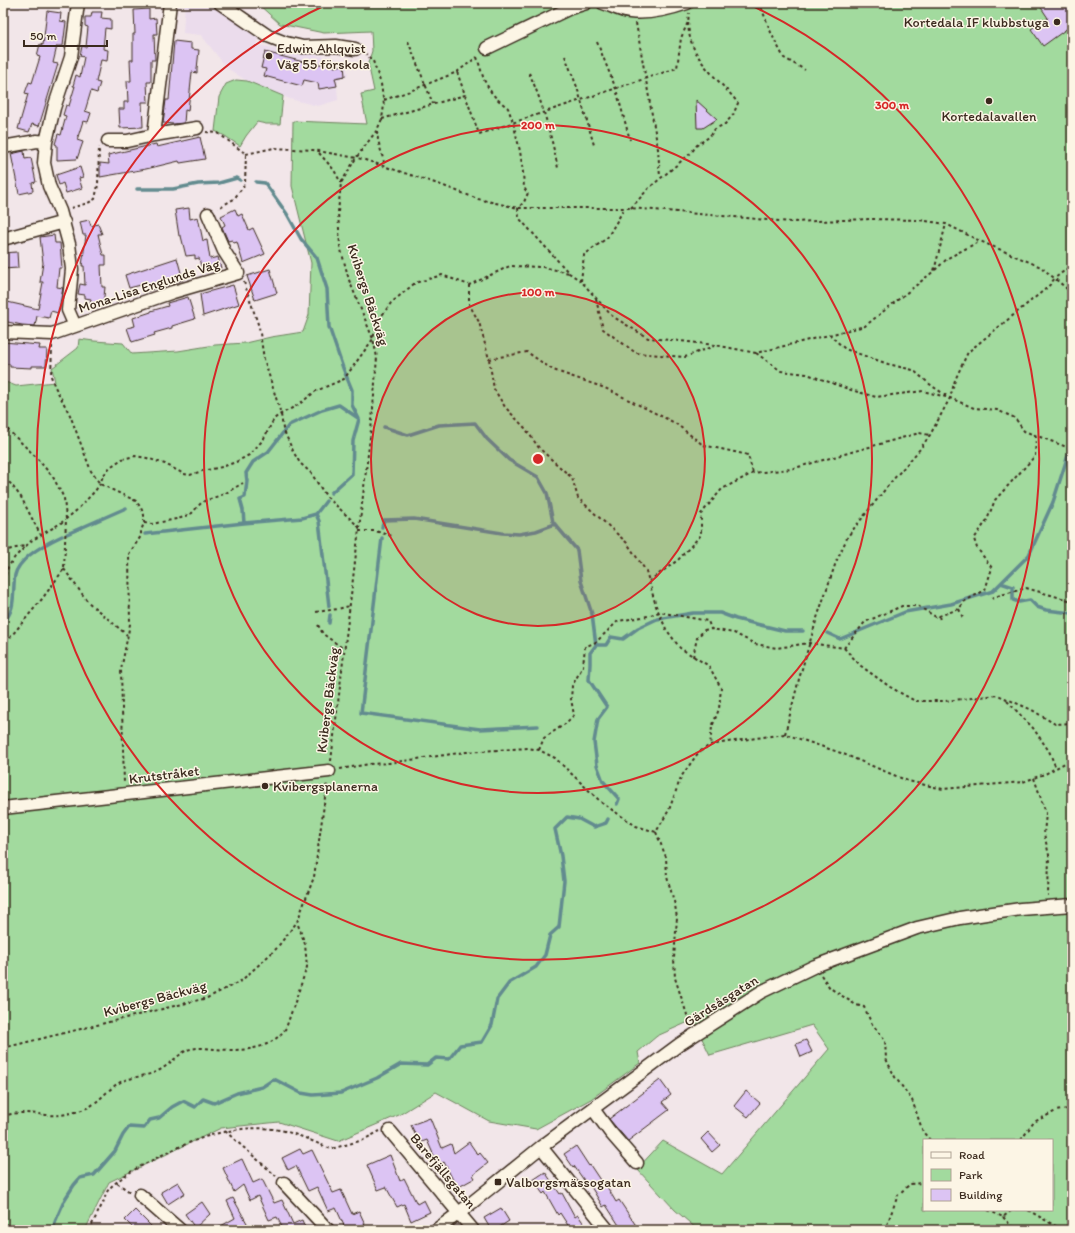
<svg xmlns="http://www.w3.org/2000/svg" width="1075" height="1233" font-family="Itim,sans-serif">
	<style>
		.built { fill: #ebdcec }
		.green { fill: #a2da9e; stroke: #6e825e; fill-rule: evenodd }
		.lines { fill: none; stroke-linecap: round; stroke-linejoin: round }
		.stream { stroke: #628b8f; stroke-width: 3.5 }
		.building { fill: #dcc4f3; stroke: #3b2a1e }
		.minor-casing { stroke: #3b2a1e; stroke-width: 15 }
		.path { stroke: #3b2a1e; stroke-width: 2; stroke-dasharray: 3 3; stroke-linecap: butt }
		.minor { stroke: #fcf5e5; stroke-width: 12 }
		.ring { fill: none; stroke: #d62828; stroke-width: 2 }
		.poi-dot { fill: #3b2a1e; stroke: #fcf5e5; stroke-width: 1.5 }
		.labels { text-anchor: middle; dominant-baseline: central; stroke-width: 3; stroke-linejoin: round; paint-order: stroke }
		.poi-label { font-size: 14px; fill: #3b2a1e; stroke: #fcf5e5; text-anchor: start }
		.street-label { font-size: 14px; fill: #3b2a1e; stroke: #fcf5e5 }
		.centre { fill: #d62828; stroke: #fcf5e5; stroke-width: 2 }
		.ring-label { font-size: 12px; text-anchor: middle; font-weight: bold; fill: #d62828; stroke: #fcf5e5; stroke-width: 3; stroke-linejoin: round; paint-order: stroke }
	</style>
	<rect width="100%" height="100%" fill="#f2e6e9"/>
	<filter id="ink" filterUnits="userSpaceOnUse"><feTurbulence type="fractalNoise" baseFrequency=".025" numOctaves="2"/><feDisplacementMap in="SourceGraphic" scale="8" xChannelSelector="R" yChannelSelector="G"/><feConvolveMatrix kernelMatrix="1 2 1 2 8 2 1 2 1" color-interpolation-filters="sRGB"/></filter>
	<g filter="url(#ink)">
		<!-- built -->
		<path class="built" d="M185 3H206L225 14 258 39 256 45 333 58 346 64 348 75 339 80 337 86 338 100 318 106 290 99 247 81 227 68 201 35 183 33Z"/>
		<!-- green -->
		<path class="green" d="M257 3H1072V1230H698L675 1210 637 1169 663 1141 722 1174 829 1049 812 1025 710 1055 693 1020 657 1036 638 1052 640 1063 591 1099 536 1129 489 1121 436 1092 399 1115 338 1141 279 1122 221 1128 109 1182 85 1230H3V381L16 386 55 382 52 368 78 348 79 339 94 341 123 343 132 354 178 351 215 345 245 343 271 337 303 332 309 315 311 263 292 186 293 121 367 124 361 94 374 91 368 63 372 51 371 31 324 33 280 24ZM924 1140H1052V1210H924Z
			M236 80 247 81 283 96 280 124H266L257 122 246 136 240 146 225 136 215 131 219 97 226 84Z"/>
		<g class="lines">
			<!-- stream -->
			<path class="stream" d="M256 182 265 183 287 214 301 239 317 258 327 289 329 327 343 368 352 390V405L359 419 353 441 352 474 331 493
				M137 189H173L198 184 219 183 237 178 240 180
				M384 427 408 435 439 425 475 423 487 439 509 460 538 477 547 493 553 522 577 550 581 581 592 614 596 645
				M316 514 319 521 329 606
				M244 523 302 518 316 514 326 501
				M382 527 384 520 414 519 502 533 519 534 536 531 555 524
				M67 534 126 508
				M145 534 244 523 243 510 240 499 245 497 247 481 246 473 253 462 268 452 289 425 322 410 339 405 358 418
				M382 538 361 713 480 729 538 726
				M1001 583 1013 587V600L1019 602 1030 600 1037 607 1046 610 1072 613
				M3 622C17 610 12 591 15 575 19 558 47 543 62 536
				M329 623 330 615
				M827 633 840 639 905 612 951 604 993 591 1029 555 1053 502 1070 449 1069 427 1072 423
				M617 804 619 799 603 781 597 765 594 742 598 719 607 707 589 680 590 664V653L596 645H606L611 637 623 639 638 628 657 619 693 613H720L736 619 785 631H803
				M53 1230 55 1222 65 1199 74 1185 80 1178 94 1175 115 1151 123 1135 129 1127 144 1128 150 1120 159 1118 172 1107 183 1101 195 1107 203 1099 214 1103 237 1093 262 1087 274 1079 301 1093 313 1095 341 1093 377 1078 401 1064 427 1065 436 1058 449 1059 460 1045 482 1042 492 1025 497 999 509 983 536 967 545 955 550 935 559 927 564 881 561 856 555 829 567 817 579 819 594 827 606 823 608 819"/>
		</g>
		<!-- building -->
		<path class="building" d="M1038 3H1068L1072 9V25L1043 46 1031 29 1048 18Z
			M149 9V19L156 18 157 34H154L155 60H151V82H147L148 102H142L143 127 120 128 119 109H124V102H128L127 81H131L130 60H133V34H135L134 10Z
			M47 11 61 13 60 21 66 22 63 46H57L53 63 58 64 39 126 32 124 29 132 18 129 28 94 25 93 29 82 32 83 40 57 37 56 40 44 43 45Z
			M92 12H102L101 18 111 19V29L105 28 103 49 108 50 107 61 101 60 96 82 100 83 97 93 91 91 85 111 91 113 88 122 83 121 77 140 83 142 77 159 57 160V145L55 144 58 134 61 135 66 116 63 115 66 105 69 106 75 86H73L76 75 80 77 84 57 80 56 82 46 86 47 88 27 85 26V17H91Z
			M174 41 191 43V49L199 50 197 69V73L192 72 188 111 185 110 184 123 173 124 163 123 166 100H169Z
			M265 52 315 65 333 62 334 67 344 65 345 76 335 78 337 86 319 89 318 83 304 80 302 86 264 76 266 69 261 68Z
			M696 100 717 119 703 128H697Z
			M200 137 205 159 180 163 179 161 146 169 100 177V163L109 164 108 155 156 144 157 147Z
			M24 151 25 159 31 158 36 182 32 183 33 191 19 194 11 154Z
			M80 167 83 177 79 178 82 188 66 193 63 183 59 185 56 175Z
			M189 208 190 219 198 217 203 241 207 240 210 259 218 257 221 268 202 271 199 258 195 259V255L186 256 181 236H179L175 210Z
			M235 209 238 216 242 214 249 230 253 228 265 254 243 263 237 242 234 243 232 240 228 241 222 227 225 225 221 216Z
			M89 220 91 226 98 224 102 234H98L103 255H106V265H101L102 287H105L103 307 90 305 91 299 85 298V295L78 294 80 284 85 285 84 266H82L86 235H83L80 222Z
			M54 235 55 243H60L62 268H59L57 287 63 288 58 313 51 311 49 318 37 316 35 326 22 325 3 321V301L38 309 43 282H40L43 263 40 237Z
			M17 252 18 268 3 269V253Z
			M177 258 183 280 144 292 141 285 129 288 125 275Z
			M270 269 277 293 255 300 247 276Z
			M233 285 239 304 203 316 200 294Z
			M188 297 195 319 172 326V328L154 333 155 335 132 342 127 328 135 326 133 318 151 312V311L168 306 167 303Z
			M3 342 40 345 39 349H47L46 366H32V368L10 367V364H3Z
			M806 1040 812 1052 801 1057 796 1044Z
			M660 1080 671 1095 662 1102 669 1110 628 1141 609 1119Z
			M746 1091 760 1103 748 1117 734 1106Z
			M430 1118 442 1148 451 1144 454 1153 469 1142 478 1155 480 1153 488 1163 473 1175 475 1178 457 1188 444 1162 438 1165 427 1140 419 1143 411 1125Z
			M708 1132 720 1145 712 1152 701 1139Z
			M576 1146 589 1166 590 1165 604 1186 606 1185 616 1202 619 1200 639 1230H622L606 1205 603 1207 590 1185 588 1186 574 1166 573 1167 564 1154Z
			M300 1149 303 1154 312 1150 333 1193 341 1190 352 1214 359 1211 365 1224 351 1230H346L336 1208 328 1211 317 1187 308 1191 296 1166 288 1170 282 1158Z
			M390 1155 400 1181 404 1178 417 1204 424 1200 430 1212 411 1221 404 1204 397 1207 386 1187 378 1190 367 1165Z
			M242 1159 253 1183 262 1179 274 1203 282 1200 293 1224 302 1220 306 1230H280L283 1229 277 1217 269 1220 258 1196 250 1200 243 1185 234 1192 223 1168Z
			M545 1172 560 1194 562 1193 575 1217 578 1215 588 1230H571L560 1213 558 1215 545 1192 543 1194 533 1180Z
			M178 1182 185 1193 168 1204 161 1192Z
			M233 1198 248 1225 240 1230H214L235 1218 227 1201Z
			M202 1202 210 1214 195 1228 185 1214Z
			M501 1208 509 1221 495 1230H491L484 1218Z
			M135 1210 155 1230H135L125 1220Z"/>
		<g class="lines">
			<!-- minor casing -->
			<g class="minor-casing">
				<path id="minor" d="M220 3 268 36 286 43 303 47 336 46 355 49
					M603 3C612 6 621 11 630 12 648 14 670 9 687 3
					M487 48 570 8 586 3
					M154 135 170 3
					M108 141H127L154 135 197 128
					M3 147 37 141 46 142
					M3 239 64 222
					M75 326 173 292 238 273 224 251 208 214
					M3 332 52 334 75 326 68 310 72 269 69 244 60 211 49 186 44 163 46 142 54 108 71 57 78 3
					M3 808 329 771
					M593 1109 610 1132 637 1163
					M390 1131 473 1230
					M541 1147 608 1230
					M284 1183 328 1230
					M140 1195 180 1230
					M436 1230 459 1213 541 1147 680 1044 761 992 815 966 917 928 960 918 986 914 1021 909 1072 905"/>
			</g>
			<!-- path -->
			<path class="path" d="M758 3 761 7 772 35 784 58 805 70
				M636 23 658 149 660 177
				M408 41 433 104
				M597 42 616 89 630 140
				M565 56 577 87 594 145
				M477 57 484 80 491 92 497 99 508 108 513 122 520 151 523 172 524 188 528 193 524 202 518 208 519 218 569 273 581 281 612 316 648 338 671 340 715 345 756 353 865 326 934 271 946 224
				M457 72 479 134 677 68 681 38 688 22
				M529 73C543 103 551 136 558 168
				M384 100 410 91 457 72 477 57
				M382 119 465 95
				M377 131 378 140 385 166
				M206 132 218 133 246 154 245 184 234 199 218 208
				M319 153 334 170 341 183
				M246 154 274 148 313 150 362 159 441 185 478 199 518 208H631L791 222 870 219 919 220 946 224 980 241 1041 267 1072 293
				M71 208 88 203 95 199 98 185 99 147
				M631 208 649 188 691 153 697 145 709 137 715 129 725 124 733 115 738 103C715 74 683 55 689 13
				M935 270 948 258 980 241
				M581 281 584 255 607 238 624 209
				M244 282 259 327 264 359 281 414 283 429 294 453 300 463 311 473 326 496 359 527
				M469 285V304L479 322 489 359 494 389 505 407 525 428 539 448 572 478 578 498 627 543 646 571 656 606 666 629 680 648 709 666 721 688 719 709 712 727 710 745
				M596 299 603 329 636 353 685 357 714 346
				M829 334 845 349 888 364 913 370 932 386 947 396
				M52 346 51 376 54 385 70 415 91 471 100 484 136 501 141 508 144 515V523L141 531V536L129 554 130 624 121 670 124 784
				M756 353 781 371 807 374 851 390 876 397 923 391 950 398 974 408 997 410 1015 418 1024 431 1072 449
				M489 359 527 352 553 370 605 388 675 423 703 445 748 455 753 473
				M3 425 34 455 53 477 64 498 66 519 64 569 42 599 3 646
				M3 481 10 483 21 497 40 534
				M144 523 152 524 181 518 192 513 202 502 224 494 243 483
				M359 531H375L392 536
				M3 551 25 546
				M64 569 88 602 127 635
				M649 581 678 560 701 535V514L722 489 753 473 791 469 919 433 930 435
				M3 599 5 577 8 567 15 557 31 541 61 523 77 510 95 491 100 484 103 476 110 467 122 459 135 456 147 458 165 464 184 474 190 475 202 471 222 467 236 462 249 455 263 440 274 419 279 415 298 405 316 391 344 379 373 339 377 322 391 303 415 283 442 275 469 285 510 266 543 267 569 273
				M992 599 994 597 1026 588 1072 601
				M959 609 963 618
				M316 612 338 609 349 606
				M939 616 940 620
				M318 625 323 634 344 649
				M844 648 861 666 890 687 915 701H945L998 695 1032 710 1055 724 1072 723
				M693 657 697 638 704 630 711 629
				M1007 701 1033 728 1049 751 1056 768
				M785 734 799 679 817 618 836 562 848 536 891 482 920 449 930 435 950 398 955 380 968 352 1048 287 1055 278 1072 265
				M539 750 544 738 565 724 574 715 571 699 572 686 583 666 585 647 596 642 618 621 648 616 659 612 708 621 711 629 734 633 755 644 777 648 809 643 844 648 865 622 902 606H918L936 617 959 609 965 601 985 590 992 568 977 548 974 539 987 520 995 500 1035 456 1036 436
				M331 761 372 421 377 357 373 339 349 280 340 246 338 212 341 183 356 158 377 130 382 119 384 105 381 84 373 61 366 54
				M340 769 370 764 389 763 466 752 528 748 539 750 555 758 602 803 636 826 656 832 669 810 681 777 698 753 710 745 728 742 785 734 841 753 908 781 943 789 1023 782 1047 773 1072 759
				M1034 778 1046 813 1044 834 1049 855 1048 896
				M656 832 666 857 667 877 675 905 677 918 674 958 675 978 690 1024
				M821 975 830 988 856 1005 864 1007 872 1024 885 1040 886 1059 895 1077 912 1100 923 1132 930 1140
				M3 1048 207 998 241 981 276 949 297 922 314 877 327 783
				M3 1117C24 1107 45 1119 66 1114 73 1113 83 1110 89 1107 99 1101 107 1091 117 1084 130 1076 147 1077 160 1070 170 1064 178 1055 187 1050 195 1047 206 1048 214 1049 240 1051 269 1052 286 1028L307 967 305 944 297 922
				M225 1131 276 1176
				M1021 1140 1034 1122 1056 1111 1072 1108
				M117 1183 130 1192
				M988 1210 1003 1217 1012 1210
				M1028 1210 1057 1227 1066 1230
				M1003 1217 1015 1230
				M89 1230C94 1221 98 1212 103 1203 105 1198 106 1192 109 1189 122 1175 143 1165 160 1156 198 1137 237 1123 280 1130 298 1134 314 1142 331 1149L363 1140 380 1131
				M885 1230 898 1195 910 1184 924 1183"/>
			<!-- minor -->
			<use href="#minor" class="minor"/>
		</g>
	</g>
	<!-- distance rings -->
	<circle cx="538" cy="459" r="167" fill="#d62828" fill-opacity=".12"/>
	<g class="ring">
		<circle cx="538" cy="459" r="167"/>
		<circle cx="538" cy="459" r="334"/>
		<path d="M746 3A501 501 0 1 1 330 3"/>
	</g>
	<!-- markers -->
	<g class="poi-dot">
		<circle cx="1057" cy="22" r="4"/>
		<circle cx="269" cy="56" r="4"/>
		<circle cx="989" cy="101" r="4"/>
		<circle cx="265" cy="786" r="4"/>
		<rect x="494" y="1178" width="8" height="8" rx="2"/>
	</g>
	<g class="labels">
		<!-- poi labels -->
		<g class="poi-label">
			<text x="1049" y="22" text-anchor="end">Kortedala IF klubbstuga</text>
			<text x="277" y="48">Edwin Ahlqvist<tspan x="277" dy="16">Väg 55 förskola</tspan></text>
			<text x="989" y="116" text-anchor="middle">Kortedalavallen</text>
			<text x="273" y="786">Kvibergsplanerna</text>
			<text x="506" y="1182">Valborgsmässogatan</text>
		</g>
		<!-- street labels -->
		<g class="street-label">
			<text transform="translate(149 286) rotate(-18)">Mona-Lisa Englunds Väg</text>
			<text transform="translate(368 295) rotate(72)">Kvibergs Bäckväg</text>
			<text transform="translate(328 700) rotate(-83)">Kvibergs Bäckväg</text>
			<text transform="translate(164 775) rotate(-7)">Krutstråket</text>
			<text transform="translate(155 999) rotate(-15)">Kvibergs Bäckväg</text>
			<text transform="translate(721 1001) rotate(-32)">Gärdsåsgatan</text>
			<text transform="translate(443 1171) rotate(50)">Barefjällsgatan</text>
		</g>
	</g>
	<circle cx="538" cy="459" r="6" class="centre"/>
	<g class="ring-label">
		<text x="892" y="109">300 m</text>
		<text x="538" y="129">200 m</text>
		<text x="538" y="296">100 m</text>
	</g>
	<!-- margin -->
	<rect width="1075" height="1233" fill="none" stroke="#fcf5e5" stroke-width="16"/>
	<rect x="8" y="8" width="1059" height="1217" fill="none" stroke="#3b2a1e" stroke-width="1.5" filter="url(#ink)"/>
	<!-- legend -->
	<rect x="923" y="1139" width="130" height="72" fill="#fcf5e5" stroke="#afa495"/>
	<rect x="931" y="1152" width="20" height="6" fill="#fcf5e5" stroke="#afa495"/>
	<text x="959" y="1159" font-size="12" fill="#3b2a1e">Road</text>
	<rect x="931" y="1169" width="20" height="12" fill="#a2da9e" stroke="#afa495"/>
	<text x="959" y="1179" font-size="12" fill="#3b2a1e">Park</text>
	<rect x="931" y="1189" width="20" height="12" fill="#dcc4f3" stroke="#afa495"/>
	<text x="959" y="1199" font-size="12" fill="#3b2a1e">Building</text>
	<!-- scale -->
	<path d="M24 40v6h83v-6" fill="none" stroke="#3b2a1e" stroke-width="2"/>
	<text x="30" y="40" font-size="12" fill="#3b2a1e" stroke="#fcf5e5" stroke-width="3" paint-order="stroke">50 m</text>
</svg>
